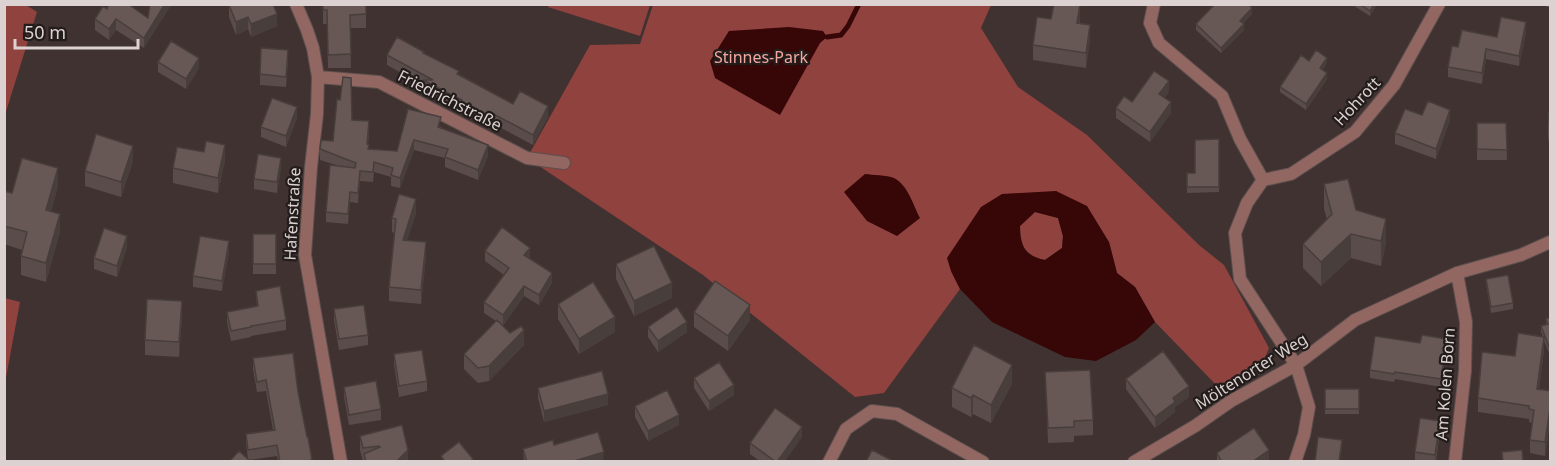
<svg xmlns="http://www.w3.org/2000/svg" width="1555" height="466" font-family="'Noto Sans',sans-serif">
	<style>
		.green { fill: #8f423e }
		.water { fill: #370607; fill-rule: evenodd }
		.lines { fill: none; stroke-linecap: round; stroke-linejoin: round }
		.stream { stroke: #370607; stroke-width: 5 }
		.minor-casing { stroke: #5c4f4e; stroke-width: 14 }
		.minor { stroke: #926661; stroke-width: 12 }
		.wall { fill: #594c4a }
		.shaded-wall { fill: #483e3c }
		.building { fill: #675856; stroke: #483e3c; stroke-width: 1.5 }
		.labels { text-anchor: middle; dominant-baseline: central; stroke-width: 4.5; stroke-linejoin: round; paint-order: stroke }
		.park-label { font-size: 16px; fill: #f5a69f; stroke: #221c1b }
		.street-label { font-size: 16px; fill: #dbd2d1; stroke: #221c1b }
	</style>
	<rect width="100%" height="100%" fill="#403231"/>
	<!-- green -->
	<path class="green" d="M5 4 26 5 37 12 5 115Z
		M549 4H650V5L640 36 548 7Z
		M653 5H991L981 28 1018 87 1087 135 1199 245 1224 265 1269 348 1263 363 1223 392 1155 322 1135 287 1117 273 1109 242 1056 191 951 271 960 289 884 393 855 397 703 275 527 158 590 45 640 44Z
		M1035 212 1058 218 1063 236 1062 248 1045 260C1025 256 1020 246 1020 226Z
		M5 298 20 302 5 383 4 298Z"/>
	<!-- water -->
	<path class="water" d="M789 27 823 31 827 37 820 43 780 115 715 78 710 61 729 31Z
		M865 174C872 175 887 175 894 178 908 185 913 205 920 218L897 236 867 221 844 192Z
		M1056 191 1087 206 1109 242 1117 273 1135 287 1155 322 1136 340 1096 361 1065 357 992 322 960 289 951 271 947 258 981 207 1002 194ZM1035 212 1058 218 1063 236 1062 248 1045 260C1025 256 1020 246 1020 226Z"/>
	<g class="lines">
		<!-- stream -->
		<path class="stream" d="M827 37 841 35 848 26 859 4"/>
		<!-- minor casing -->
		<g class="minor-casing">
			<path id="minor" d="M296 4 307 30 313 48 318 77 317 114 311 167 305 255 341 462
				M1154 4 1150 23 1159 43 1222 96 1240 139 1263 180
				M318 77 379 82 527 158 564 163
				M829 462 846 429 872 411 897 414 983 462
				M1134 462 1195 426 1231 401 1296 365 1355 320 1457 273 1521 255 1550 242
				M1295 462 1304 435 1309 407 1296 365 1240 279 1235 233 1247 203 1263 180 1291 174 1355 132 1394 85 1439 4
				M1455 462 1465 371 1466 322 1457 273"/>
		</g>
		<!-- minor -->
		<use href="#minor" class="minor"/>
	</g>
	<!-- wall -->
	<path class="wall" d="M323 4H366V28H350L351 68H328L327 24H323Z
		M1214 4H1248L1252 14 1243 23 1244 30 1221 53 1196 30V24L1215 5Z
		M1351 4H1377L1370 16Z
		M1539 4H1551V8Z
		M229 5 277 26 251 37 248 29 236 35 229 17Z
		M107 9 148 18 144 48 116 30 109 40 95 30V19Z
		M1080 18V24L1090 40 1086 68 1033 60V45L1051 19Z
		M1526 33 1519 66 1486 59 1482 84 1448 77V67L1458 47 1497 37Z
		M424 53 459 74 513 104 548 117 533 145 488 121 485 126 461 113V110L423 90V85L387 65V55Z
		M288 61 286 87 260 85V74Z
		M1309 61 1327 63 1322 70 1327 79 1306 110 1280 92V87Z
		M158 62 199 68 186 89 158 72Z
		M1169 92 1164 98 1171 113 1150 142 1116 118V108Z
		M408 109 441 127 488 156 478 180 445 167V158L414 150 400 188 391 186V177L374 172 373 182 360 181 358 203 350 202 348 224 326 222V212L336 165 320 160V149L333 141 352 120 369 131 368 145 369 149 397 151Z
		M1548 113H1551V157L1548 137Z
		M1422 115 1450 120 1436 159 1395 144V133Z
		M297 118 286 147 261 137V127Z
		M1477 123H1506L1507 160H1477Z
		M1219 139V192L1187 193V173H1195Z
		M204 152 225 160 218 193 173 183V168Z
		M133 161 121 197 85 186V171Z
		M281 168 277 193 254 189V179Z
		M1324 184 1356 210 1386 243 1381 266 1351 258 1321 286 1303 268V244L1327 219 1324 209Z
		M58 186 51 211 60 232 46 282 21 275V256L22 250 4 244V191L12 193Z
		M416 213 407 240 426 256 421 304 389 301V287L394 233 392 232V218Z
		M253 234H276V274H253Z
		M127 247 117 277 94 269V258Z
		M229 251 222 291 193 287V276Z
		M485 251 530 258 529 259 552 283 539 305 524 296 503 326 524 345 489 381 478 383 464 369V354L496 321 484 313V302L504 275 485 261Z
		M616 264 672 298 634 316 616 279Z
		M1486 279 1513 303V309L1491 313 1486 284Z
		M256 291 286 320V330L251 336V337L231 341 227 322V312L257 307Z
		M558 304 615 332 579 354 558 319Z
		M334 309 368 335V345L339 350 334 320Z
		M694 312 750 320 728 351 694 327Z
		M182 316 179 357 145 355V340Z
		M1551 317 1550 355 1544 341V350L1539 389 1551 391V415L1545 456 1530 453V440L1532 423 1529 422V419L1478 412V398L1543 337 1541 332V326L1546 324V319Z
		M648 327 687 332 658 352 648 337Z
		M1447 346 1441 387 1395 379 1394 382 1370 378V370Z
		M394 354 427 381V391L399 397 394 365Z
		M253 358 298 392 307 437H308L312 462H278L277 456 249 460 248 459 246 444V434L273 430 266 391 257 392 253 369Z
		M1045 372 1093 420V435L1074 436V442L1048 443Z
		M694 378 734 395 709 411 694 388Z
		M1126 379 1189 397 1175 407V412L1155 428 1126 389Z
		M1012 384 991 423 973 414 971 417 952 407V388Z
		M344 387 381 409V420L349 425 344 397Z
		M538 388 608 405 544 422 538 398Z
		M1325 389H1359V414H1325Z
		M635 406 679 425 648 441 635 417Z
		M1440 431 1436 462H1415V452Z
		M360 436 408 450V462H363L360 450Z
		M802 437 784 462H761L750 454V443Z
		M554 445 604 461 524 462 523 449Z
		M1217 453 1269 461 1267 462H1217Z"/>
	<!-- shaded-wall -->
	<path class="shaded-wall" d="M165 4H172L144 48V38Z
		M1080 4V18L1077 38V23Z
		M1374 4H1377L1370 16V11Z
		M1252 8V14L1240 26V21Z
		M277 14V26L251 37V24Z
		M248 17V29L236 35V22Z
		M116 19V30L109 40V29Z
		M1526 22V33L1519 66V56Z
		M1244 24V30L1221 53V48Z
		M1090 25V40L1086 68V53Z
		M1486 49V59L1482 84V73Z
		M199 58V68L186 89V79Z
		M1327 58V63L1320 74V68Z
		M1327 73V79L1306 110V104Z
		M1169 81V92L1159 105V94Z
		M1171 102V113L1150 142V132Z
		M548 106V117L533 145V135Z
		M297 107V118L286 147V136Z
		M1450 110V120L1436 159V149Z
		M488 111V121L485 126V115Z
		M414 140V150L400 188V178Z
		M225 145V160L218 193V178Z
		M488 145V156L478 180V170Z
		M133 146V161L121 197V182Z
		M281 158V168L277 193V182Z
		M58 168V186L46 229V210Z
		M360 171V181L358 203V193Z
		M350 192V202L348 224V214Z
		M416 199V213L403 254V240Z
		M60 214V232L46 282V263Z
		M1386 219V243L1381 266V241Z
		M1351 234V258L1321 286V262Z
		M127 236V247L117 277V266Z
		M229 241V251L222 291V281Z
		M426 242V256L421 304V290Z
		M530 248V258L524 266V255Z
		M552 273V283L539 305V295Z
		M672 283V298L634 316V301Z
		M524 286V296L503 326V315Z
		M182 301V316L179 357V342Z
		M750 305V320L728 351V336Z
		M615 317V332L579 354V339Z
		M687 322V332L658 352V341Z
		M524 330V345L489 381V366Z
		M1544 337V350L1537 403V389Z
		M1447 339V346L1441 387V379Z
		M1012 365V384L991 423V405Z
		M734 385V395L709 411V401Z
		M1189 386V397L1175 407V412L1155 428V417L1173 398Z
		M608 394V405L544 422V411Z
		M973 395V414L971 417V398Z
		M1551 401V415L1545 456V442Z
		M679 415V425L648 441V431Z
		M1440 421V431L1435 462V455Z
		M802 427V437L784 462H777Z
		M1342 440V450L1340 462H1339Z
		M408 450V462H396Z
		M1269 450V461L1267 462H1252Z
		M604 452 603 462H571Z"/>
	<!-- building -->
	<path class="building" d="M109 4H128L148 18 150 4H165L144 38 116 19 109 29 95 19 103 6 107 9Z
		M273 4 277 14 251 24 248 17 236 22 229 5Z
		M323 4H366V14L350 15 351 54 328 55 327 10H323Z
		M1054 4H1080L1077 23 1090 25 1086 53 1033 45 1037 17 1051 19Z
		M1215 4H1248L1252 8 1240 21 1244 24 1221 48 1196 24Z
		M1360 4H1374L1370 11Z
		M1501 17 1526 22 1519 56 1486 49 1482 73 1448 67 1452 46 1458 47 1462 30 1497 37Z
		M397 37 424 52 423 53 459 71 457 74 513 104 520 91 548 106 533 135 488 111 485 115 461 102 462 100 423 80H433L387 55Z
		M171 41 199 58 186 79 158 62Z
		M261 48 288 50 286 77 260 74Z
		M1316 50 1327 58 1320 68 1327 73 1306 104 1280 87 1301 55 1309 61Z
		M1154 71 1169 81 1159 94 1171 102 1150 132 1116 108 1124 96 1132 102Z
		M343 77 351 78 352 120 369 121 367 144 369 145 368 149 397 151 408 109 441 117 438 127 488 145 478 170 445 157 448 149 414 140 400 178 391 175 393 168 374 162 373 172 360 171 358 193 350 192 348 214 326 212 330 165 355 168 356 163 320 149 321 140 333 141 337 99 340 100Z
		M272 98 297 107 286 136 261 127Z
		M1428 101 1450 110 1436 149 1395 133 1405 109 1422 115Z
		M1548 113H1551V133Z
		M1477 123H1506L1507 150 1477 149Z
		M96 134 133 146 121 182 85 171Z
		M1219 139V187H1187V173H1195V140Z
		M206 141 225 145 218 178 173 168 177 147 204 152Z
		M258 154 281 158 277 182 254 179Z
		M22 158 58 168 46 210 60 214 46 263 21 256 27 232 4 226V191L12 193Z
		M1348 179 1356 210 1386 219 1381 241 1351 234 1321 262 1303 244 1332 214 1324 184Z
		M399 194 416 199 403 240 426 242 421 290 389 287 396 219 392 218Z
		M502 227 530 248 524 255 552 273 539 295 524 286 503 315 484 302 509 268 485 251Z
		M104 228 127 236 117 266 94 258Z
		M253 234H276V264H253Z
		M200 236 229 241 222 281 193 276Z
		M654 246 672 283 634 301 616 264Z
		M1508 275 1513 303 1491 307 1486 279Z
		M715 281 750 305 728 336 694 312Z
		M593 282 615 317 579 339 558 304Z
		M280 286 286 320 251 326V327L231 331 227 312 258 306 256 291Z
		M147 299 182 301 179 342 145 340Z
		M364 305 368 335 339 339 334 309Z
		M677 307 687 322 658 341 648 327Z
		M1551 317V349H1550L1541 326 1548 324 1546 319Z
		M497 320 510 333 521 326 524 330 489 366 478 368 464 354Z
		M1518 333 1544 337 1537 389 1551 391V401L1545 442 1530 440 1534 410 1529 409V406L1478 398 1482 352 1515 356Z
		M1422 335 1447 339 1441 379 1395 372 1394 374 1370 370 1375 336 1420 343Z
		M974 345 1012 365 991 405 973 395 971 398 952 388Z
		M422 350 427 381 399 386 394 354Z
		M1163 351 1189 386 1173 398 1175 402 1155 417 1126 379Z
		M293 353 298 392 307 437H308L312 460 301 462H280L277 445 248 450 246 434 275 430 266 380 257 382 253 358Z
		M719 362 734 385 709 401 694 378Z
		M1090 370 1093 420 1074 421V427L1048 428 1045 372Z
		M602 371 608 394 544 411 538 388Z
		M376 381 381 409 349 415 344 387Z
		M1325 389H1359V409H1325Z
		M667 390 679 415 648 431 635 406Z
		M775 408 802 427 777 462H776L750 443Z
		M1420 418 1440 421 1435 455 1415 452Z
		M402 425 408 450 396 462H366L364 454 380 447 379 446 363 448 360 436Z
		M1254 428 1269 450 1252 462H1222L1217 453Z
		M598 432 604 452 571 462H527L523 449 553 440 554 445Z
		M1318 437 1342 440 1339 462H1315Z
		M459 442 473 459 470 462H445L441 456Z
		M872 450 895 462H866Z
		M1522 450 1523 462H1503L1502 452Z
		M239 451 251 462H229Z"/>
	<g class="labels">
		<!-- park labels -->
		<g class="park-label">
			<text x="761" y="57">Stinnes-Park</text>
		</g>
		<!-- street labels -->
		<g class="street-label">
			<text transform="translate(450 100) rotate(27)">Friedrichstraße</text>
			<text transform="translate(1357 101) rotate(-47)">Hohrott</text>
			<text transform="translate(292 214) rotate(-87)">Hafenstraße</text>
			<text transform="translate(1251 371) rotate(-32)">Möltenorter Weg</text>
			<text transform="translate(1445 384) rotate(-86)">Am Kolen Born</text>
		</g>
	</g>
	<!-- border -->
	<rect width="1555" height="466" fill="none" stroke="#dbd2d1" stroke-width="12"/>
	<!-- scale -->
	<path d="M15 39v9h123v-9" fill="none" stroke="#dbd2d1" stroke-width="3"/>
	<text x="24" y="39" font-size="18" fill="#dbd2d1" stroke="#221c1b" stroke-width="4.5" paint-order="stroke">50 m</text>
</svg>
